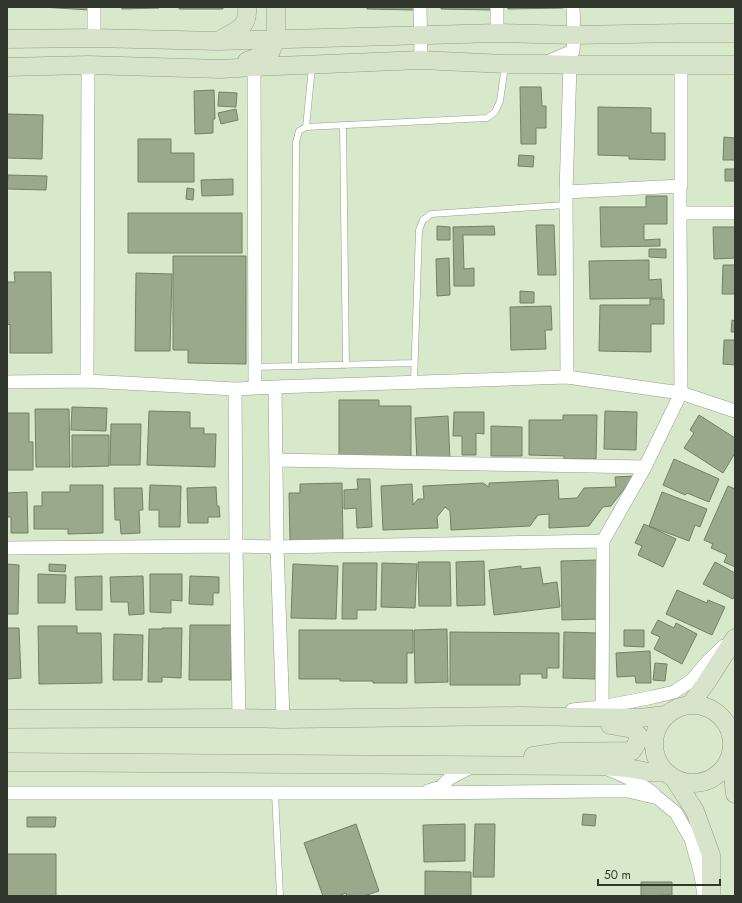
<svg xmlns="http://www.w3.org/2000/svg" width="742" height="903" font-family="Jost,sans-serif">
	<style>
		.building { fill: #9aa98c; stroke: #728065 }
		.lines { fill: none; stroke-linecap: round; stroke-linejoin: round }
		.lane-casing { stroke: #92a184; stroke-width: 7 }
		.street-casing { stroke: #92a184; stroke-width: 14 }
		.secondary-casing { stroke: #92a184; stroke-width: 19 }
		.lane { stroke: #fff; stroke-width: 6 }
		.street { stroke: #fff; stroke-width: 13 }
		.secondary { stroke: #d7e3ca; stroke-width: 18 }
	</style>
	<rect width="100%" height="100%" fill="#d8e8ca"/>
	<!-- building -->
	<path class="building" d="M42 7H90L89 10Z
		M122 7H159V8L122 9Z
		M179 7H223V9H179Z
		M367 7H416V10L367 9Z
		M441 7H491V10L441 9Z
		M508 7H563V8L508 9Z
		M520 87H541L542 106H546V128H536V144H521Z
		M214 90 215 119H213V133L195 134 194 91Z
		M219 92 237 93 236 107 218 106Z
		M598 107 651 108V133H665V160L629 159V156L598 155Z
		M236 109 238 120 221 124 218 113Z
		M7 114 43 115 42 159 7 158Z
		M724 137 735 138V160H723Z
		M138 139H171V153H194V182H138Z
		M519 155 534 156 533 167 518 166Z
		M725 169H735V181H725Z
		M8 175 47 176 46 190 7 189Z
		M233 179V195L202 196 201 180Z
		M187 188 194 189 193 200 186 199Z
		M646 196H667V224H644V240L660 239V246L601 247 600 207H646Z
		M128 213H242V253H128Z
		M536 225H554L556 275H538Z
		M437 226 450 227V240H437Z
		M494 226 495 235H463L464 269 474 268V286H454L453 227Z
		M713 227H735V258L714 259Z
		M649 249H666V258L649 257Z
		M173 256H246V364L188 363V350H173Z
		M449 258 450 295 437 296 436 259Z
		M649 260V280L661 279 662 298 590 299 589 261Z
		M723 265H735V294H722Z
		M14 272H51L52 353H10V324L7 325V282H15Z
		M136 273 172 274 170 351H135Z
		M520 291 534 292V303H520Z
		M650 299H664V324H651V352L599 351 600 305H650Z
		M551 306 552 330H545L546 349 511 350 510 307Z
		M732 320 735 321V332H731Z
		M724 340H735V365L723 364Z
		M339 400H379V406H411V458H339Z
		M72 407 107 408 106 431 71 430Z
		M35 409H69L70 467H36Z
		M149 411 190 412V428H204V434H216L215 467 147 465Z
		M605 411 637 412 636 450 604 449Z
		M454 412H484V434L476 433V455H462V436H453Z
		M7 413H29V442H33V470H7Z
		M563 415H597L596 459H564V456L529 455V420H563Z
		M699 415 735 438V453L723 473 684 448 694 433 690 430Z
		M448 416 450 459 417 461 415 418Z
		M111 424H141L140 465H110Z
		M491 426 522 427V456H491Z
		M72 435H109V466L72 467Z
		M674 459 719 479 709 502 687 493 685 495 663 485Z
		M634 476 611 506 603 507 589 526 549 528V514L538 515 530 526 451 530 450 511 445 507 437 517 438 528 383 530 381 486 412 484 413 505 418 499H424L423 486 483 483 489 487V483L558 480 559 499 577 498 584 488 616 487 615 477Z
		M357 479H370L372 527 357 528 356 508 344 509V490L358 489Z
		M342 483 343 540 290 541 289 493H300V484Z
		M70 485H103V533L68 534V529H34V506H42V492H70Z
		M150 485 181 486 180 527H159V510H149Z
		M728 486 735 489V567L724 562 727 555 711 548 713 544 704 540Z
		M216 487 217 506H219L220 517H208V523H188L187 488Z
		M114 488H142L143 510H139L140 533 121 534 120 520H115Z
		M27 492 28 533H11V517H7V493Z
		M662 492 707 509 700 527 695 525 689 541 649 526Z
		M644 524 676 539 663 567 638 555 642 546 635 543Z
		M597 560 598 619 562 620 561 561Z
		M484 561 485 605 457 606 456 562Z
		M418 562H450L451 606H419Z
		M715 562 735 573V595L733 599 703 584Z
		M343 563H377L376 610H357V619H342Z
		M382 563 417 564 415 608 381 607Z
		M7 564 19 565 18 614H7Z
		M49 564 66 565 65 572 49 571Z
		M293 564 338 566 336 619 291 618Z
		M521 566V569L540 567 543 584 557 582 560 607 494 615 489 570Z
		M38 574 66 575 65 603H38Z
		M150 574H182V601L171 600V613L150 612Z
		M102 576V610H76L75 577Z
		M143 576 144 614 129 615 128 602H111L110 577Z
		M190 576 219 577V593H213V605L189 604Z
		M677 590 707 603 708 600 725 607 712 635 666 614Z
		M658 620 674 628 676 623 697 634 682 664 654 649 660 637 651 633Z
		M190 625H232L231 680H189Z
		M38 626H77V633H101L102 683 39 684Z
		M7 628H19L21 678 7 679Z
		M162 628H182L181 678 162 677V682H148L149 629H162Z
		M447 629 448 682 415 683 414 630Z
		M299 630H413V653H407V683H373V681H340V679H299Z
		M624 630H644V647L624 646Z
		M450 632 559 633V668H547V678H542V674H520V685H450Z
		M564 632 596 633 595 679 563 678Z
		M114 634 143 635 142 680H113Z
		M650 651 651 683H636L635 676 617 677 616 653Z
		M655 663 667 664 665 681 653 680Z
		M583 814 596 815 595 826 582 825Z
		M27 817H56L55 827H27Z
		M356 824 379 891 364 896H347L346 893 338 896H323L304 843Z
		M465 824V861L424 862 423 825Z
		M475 824H495L494 877H473Z
		M7 854H56V896H7Z
		M425 871 471 872V896H425Z
		M641 882H672V895L641 896Z"/>
	<g class="lines">
		<!-- lane casing -->
		<g class="lane-casing">
			<path id="lane" d="M343 125 346 365
				M306 127 312 67
				M295 366 296 142 299 131 306 127 487 118 495 112 500 101 505 66
				M255 367 414 363
				M414 382 419 230 423 220 431 214 566 205
				M275 793 280 896"/>
		</g>
		<!-- street casing -->
		<g class="street-casing">
			<path id="street" d="M94 7V38
				M420 7 421 60
				M497 7V33
				M547 62 573 51 574 35 573 7
				M254 67 255 388
				M566 192 680 186
				M680 213H735
				M567 377 566 192 570 65
				M87 381 88 65
				M7 382 87 381 235 389 275 387 567 377 681 393 735 411
				M275 387 277 547 283 719
				M235 389 236 546 239 718
				M276 460 645 467
				M7 548 236 546 277 547 603 541 645 467 681 393 680 213V186H681V65
				M602 707 603 541
				M572 710 602 707 653 697 674 692 692 680 708 661 724 646
				M610 770C625 776 641 783 654 794
				M428 791 441 787 450 778 473 766
				M7 793H423L597 791H628L658 798 676 813 691 839 701 875 704 896"/>
		</g>
		<!-- secondary casing -->
		<g class="secondary-casing">
			<path id="secondary" d="M7 39 94 38 218 41 497 33 574 35 681 33H735
				M220 40C236 30 249 28 247 7
				M247 61 270 53 276 40V7
				M7 67 88 65 221 69 254 67 421 60 505 64H544L570 65H735
				M654 744a39 39 0 1 1 78 0a39 39 0 1 1-78 0Z
				M690 705 706 683 735 638
				M7 719 239 718 283 719 519 716 640 718 666 715
				M533 756 560 752 632 751 636 745 639 736 633 729 610 725
				M731 758 735 794
				M7 762 599 766 628 768 649 772H665
				M675 780 695 811 711 855V896"/>
		</g>
		<!-- lane -->
		<use href="#lane" class="lane"/>
		<!-- street -->
		<use href="#street" class="street"/>
		<!-- secondary -->
		<use href="#secondary" class="secondary"/>
	</g>
	<!-- border -->
	<rect width="742" height="903" fill="none" stroke="#31372c" stroke-width="16"/>
	<!-- scale -->
	<path d="M598 879v6h122v-6" fill="none" stroke="#31372c" stroke-width="2"/>
	<text x="604" y="879" font-size="12" fill="#31372c" stroke="#d8e8ca" stroke-width="3" paint-order="stroke">50 m</text>
</svg>
